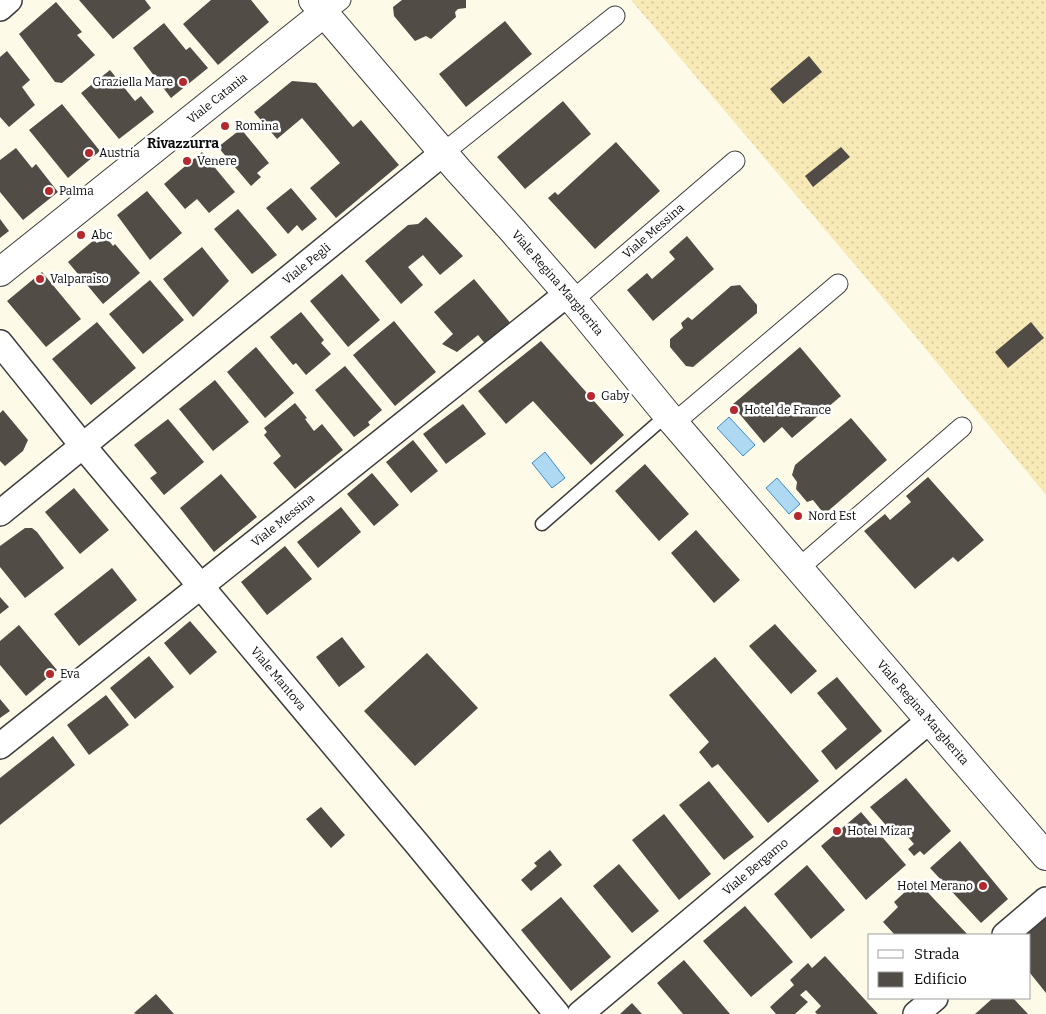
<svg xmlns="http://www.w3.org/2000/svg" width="1046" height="1014" font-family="Bitter,serif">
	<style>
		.sand { fill: url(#sand-dots) }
		.water { fill: #afd9f3; stroke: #398cc7 }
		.building { fill: #524c47 }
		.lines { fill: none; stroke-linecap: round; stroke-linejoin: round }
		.service-casing { stroke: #3d3d3d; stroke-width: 15 }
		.pedestrian-casing { stroke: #3d3d3d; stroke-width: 21 }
		.minor-casing { stroke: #3d3d3d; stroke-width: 28 }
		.tertiary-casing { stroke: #3d3d3d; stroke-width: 30 }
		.service { stroke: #fff; stroke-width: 12 }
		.pedestrian { stroke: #fff; stroke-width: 19 }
		.minor { stroke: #fff; stroke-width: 25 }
		.tertiary { stroke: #fff; stroke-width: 28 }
		.poi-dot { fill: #b4292d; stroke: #fff; stroke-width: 2 }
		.labels { text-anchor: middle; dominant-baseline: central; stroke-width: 5; stroke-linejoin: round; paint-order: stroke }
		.poi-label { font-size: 12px; fill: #0a0a0a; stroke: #fff; text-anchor: start }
		.street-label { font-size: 12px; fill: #0a0a0a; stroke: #fff }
		.neighbourhood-label { font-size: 14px; font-weight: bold; fill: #0a0a0a; stroke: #fff }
	</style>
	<defs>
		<pattern id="sand-dots" width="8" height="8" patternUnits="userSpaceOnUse" patternTransform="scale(1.25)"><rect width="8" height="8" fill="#f8eab6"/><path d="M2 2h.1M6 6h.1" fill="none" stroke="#d3c79b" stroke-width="1.8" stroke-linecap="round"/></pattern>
	</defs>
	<rect width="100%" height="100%" fill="#fefae8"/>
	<!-- sand -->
	<path class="sand" d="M631 0H1046V495L910 330Z"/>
	<!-- water -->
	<path class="water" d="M729 417 755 445 743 456 717 428Z
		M545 452 565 478 552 488 532 463Z
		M777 478 800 504 789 514 766 488Z"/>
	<!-- building -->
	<path class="building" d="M79 0H145L151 8 113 39Z
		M211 0H251L269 22 218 65 183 24Z
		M402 0H466V8L458 9 455 12 456 17 431 39 426 36 415 41 394 16 393 7Z
		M56 2 82 32 77 35 95 55 62 83 55 82 19 34Z
		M505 21 532 54 466 107 439 74Z
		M164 23 186 50 190 47 208 68 171 98 133 48Z
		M7 51 30 80 22 87 35 105 9 127 0 117V57Z
		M809 56 822 72 783 104 770 89Z
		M110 70 135 101 141 96 154 112 119 139 81 93Z
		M292 81 316 83 353 127 361 120 399 165 336 218 310 188 340 163 302 118 277 139 254 112Z
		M563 101 591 134 525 189 497 157Z
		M62 104 100 151 68 178 29 130Z
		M241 129 269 163 257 173 261 177 251 186 218 147Z
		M616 142 660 191 595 249 548 198 555 192 558 195Z
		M841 147 850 157 813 187 805 176Z
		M16 148 32 168 36 164 58 192 23 220 0 192V160Z
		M202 152 235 192 209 213 197 199 185 209 164 184Z
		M291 188 317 219 302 231 297 225 288 234 266 208Z
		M147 191 182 233 150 260 117 215Z
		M238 209 277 255 252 274 214 229Z
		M426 217 463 256 440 275 423 255 408 267 423 285 401 304 365 261 408 225 418 224Z
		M0 219 9 231 0 238Z
		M687 236 714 269 653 321 627 290 647 273 652 279 675 259 669 252Z
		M106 237 113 246 115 244 140 273 103 304 68 262 94 240 97 243Z
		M202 247 229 281 193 317 163 279Z
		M42 272 81 319 46 347 7 301Z
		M342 274 380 320 348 347 310 301Z
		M474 279 512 325 487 346 478 335 457 352 442 344 453 334 434 312Z
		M150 280 184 320 143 354 109 314Z
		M740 285 757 305V313L693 367 686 366 670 347V339L683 328 681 323 688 317 692 320 731 286Z
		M301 312 324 340 321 343 331 354 306 375 296 363 293 365 270 337Z
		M394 321 436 372 395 406 353 355Z
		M97 322 136 368 91 405 52 359Z
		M1031 322 1044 338 1008 368 995 352Z
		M541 341 624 435 591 465 533 401 506 424 478 391Z
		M256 347 294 393 265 418 227 372Z
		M800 347 841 396 792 438 782 427 764 443 732 405Z
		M345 366 382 410 368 422 370 425 354 437 315 390Z
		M215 380 249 422 213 451 179 409Z
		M295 403 307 418 305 419 314 431 322 424 343 450 295 489 273 463 281 456 264 435 267 432 264 428Z
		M463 404 486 434 446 464 423 434Z
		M3 410 28 440 23 451 5 466 0 461V413Z
		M851 418 887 460 827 512 821 510 813 500 807 502 796 489 797 482 792 475 795 465Z
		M168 419 204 462 164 495 150 478 157 473 134 445Z
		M413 440 438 471 411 493 386 462Z
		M645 464 689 514 659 541 615 491Z
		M372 473 399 505 374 526 347 494Z
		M221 474 257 517 214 552 180 508Z
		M928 477 984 540 958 562 953 557 915 589 864 531 885 514 890 520 911 502 906 496Z
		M74 488 109 530 80 554 45 512Z
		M341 507 361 532 318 568 297 542Z
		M25 528H32L37 532 64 568 25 598 0 567V546Z
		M696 530 740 580 714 603 671 553Z
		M285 546 312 579 267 615 241 582Z
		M112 568 137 600 79 646 54 614Z
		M0 597 9 607 0 614Z
		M190 621 217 652 190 675 164 643Z
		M775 624 817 671 791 694 749 646Z
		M19 625 57 670 26 696 0 665V641Z
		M342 637 365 667 339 687 316 657Z
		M427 653 478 708 415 766 364 711Z
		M149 656 174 687 135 719 110 688Z
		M715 657 819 781 768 823 718 764 712 768 699 752 709 742 669 695Z
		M837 677 882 731 836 770 821 751 847 729 817 693Z
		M106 695 129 725 89 755 67 725Z
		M0 699 10 711 0 718Z
		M53 736 75 765 0 825V778Z
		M906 778 951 831 924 855 920 851 914 856 908 849 914 844 898 825 891 831 870 807Z
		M709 781 754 837 724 860 679 805Z
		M321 807 345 835 331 848 306 819Z
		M861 812 906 865 866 900 821 846Z
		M664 814 711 874 679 900 632 840Z
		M960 841 1008 899 981 923 930 868Z
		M550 850 562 865 531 891 521 880 537 866 534 863Z
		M619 864 659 911 632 933 593 886Z
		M807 865 845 910 811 939 774 894Z
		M917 881 968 935H895L883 922 898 907 894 902Z
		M561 897 611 957 571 991 521 930Z
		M745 906 793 962 751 997 703 941Z
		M1043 916 1046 919V993L1030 973V935H1020Z
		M825 956 878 1014H817L815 1012 821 1006 806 990 800 995 808 1002 795 1014H776L770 1007 794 985 790 980 808 963 812 968Z
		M684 960 730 1014H683L657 983Z
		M156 994 174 1014H136L134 1013Z
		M993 998H1013L1028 1014H975Z
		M632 1003 642 1014H620Z"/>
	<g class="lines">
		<!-- service casing -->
		<g class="service-casing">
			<path id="service" d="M542 524 667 415"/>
		</g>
		<!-- pedestrian casing -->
		<g class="pedestrian-casing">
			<g id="pedestrian">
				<path d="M324 13 341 0"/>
				<path d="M443 153 615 16"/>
				<path id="s1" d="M573 300 735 161"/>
				<path d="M674 423 838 284"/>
				<path d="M799 568 962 427"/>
			</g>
		</g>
		<!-- minor casing -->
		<g class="minor-casing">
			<g id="minor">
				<path d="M0 8 9 0"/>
				<path id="s2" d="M0 343 83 446 418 845 557 1014"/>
				<path id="s3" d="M0 513 443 153"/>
				<path id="s4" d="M0 746 567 294"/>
				<path d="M1005 935 1046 900"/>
				<path id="s5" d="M580 1014 930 720"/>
				<path d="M916 1014 935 998"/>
			</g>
		</g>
		<!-- tertiary casing -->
		<g class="tertiary-casing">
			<g id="tertiary">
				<path id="s6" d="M313 0 458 170 513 231 573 300 674 423 1046 856"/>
				<path id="s7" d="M0 272 324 13"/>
			</g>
		</g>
		<!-- service -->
		<use href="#service" class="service"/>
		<!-- pedestrian -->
		<use href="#pedestrian" class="pedestrian"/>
		<!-- minor -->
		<use href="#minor" class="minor"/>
		<!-- tertiary -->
		<use href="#tertiary" class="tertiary"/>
	</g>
	<!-- markers -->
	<g class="poi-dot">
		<circle cx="183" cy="82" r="5"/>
		<circle cx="225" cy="126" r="5"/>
		<circle cx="89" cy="153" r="5"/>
		<circle cx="187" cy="161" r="5"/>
		<circle cx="49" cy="191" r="5"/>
		<circle cx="81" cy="235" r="5"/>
		<circle cx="40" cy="279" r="5"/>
		<circle cx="591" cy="396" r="5"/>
		<circle cx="734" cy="410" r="5"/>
		<circle cx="798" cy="516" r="5"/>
		<circle cx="50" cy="674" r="5"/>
		<circle cx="837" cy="831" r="5"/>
		<circle cx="983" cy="886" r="5"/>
	</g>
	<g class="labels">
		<!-- poi labels -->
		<g class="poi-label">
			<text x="173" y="82" text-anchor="end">Graziella Mare</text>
			<text x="235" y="126">Romina</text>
			<text x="99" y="153">Austria</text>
			<text x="197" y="161">Venere</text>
			<text x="59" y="191">Palma</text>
			<text x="91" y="235">Abc</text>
			<text x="50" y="279">Valparaiso</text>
			<text x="601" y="396">Gaby</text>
			<text x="744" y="410">Hotel de France</text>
			<text x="808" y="516">Nord Est</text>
			<text x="60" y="674">Eva</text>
			<text x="847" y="831">Hotel Mizar</text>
			<text x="973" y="886" text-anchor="end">Hotel Merano</text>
		</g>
		<!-- street labels -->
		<g class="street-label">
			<text stroke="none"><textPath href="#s7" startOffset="278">Viale Catania</textPath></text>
			<text stroke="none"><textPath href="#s1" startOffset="106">Viale Messina</textPath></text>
			<text stroke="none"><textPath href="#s3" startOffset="395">Viale Pegli</textPath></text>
			<text stroke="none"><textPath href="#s6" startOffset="374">Viale Regina Margherita</textPath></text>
			<text stroke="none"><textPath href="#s4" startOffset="362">Viale Messina</textPath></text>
			<text stroke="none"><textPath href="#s2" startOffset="436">Viale Mantova</textPath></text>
			<text stroke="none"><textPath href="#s6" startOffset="938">Viale Regina Margherita</textPath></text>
			<text stroke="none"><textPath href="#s5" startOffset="229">Viale Bergamo</textPath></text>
		</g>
		<!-- neighbourhood labels -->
		<g class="neighbourhood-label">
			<text x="183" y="143">Rivazzurra</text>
		</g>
	</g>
	<!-- legend -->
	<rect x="868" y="934" width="162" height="65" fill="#ffffff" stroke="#9d9d9d"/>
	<rect x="878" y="950" width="25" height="8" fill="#ffffff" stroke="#9d9d9d"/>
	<text x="914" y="959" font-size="15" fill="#0a0a0a">Strada</text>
	<rect x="878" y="972" width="25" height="15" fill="#524c47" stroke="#9d9d9d"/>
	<text x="914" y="984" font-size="15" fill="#0a0a0a">Edificio</text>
</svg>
